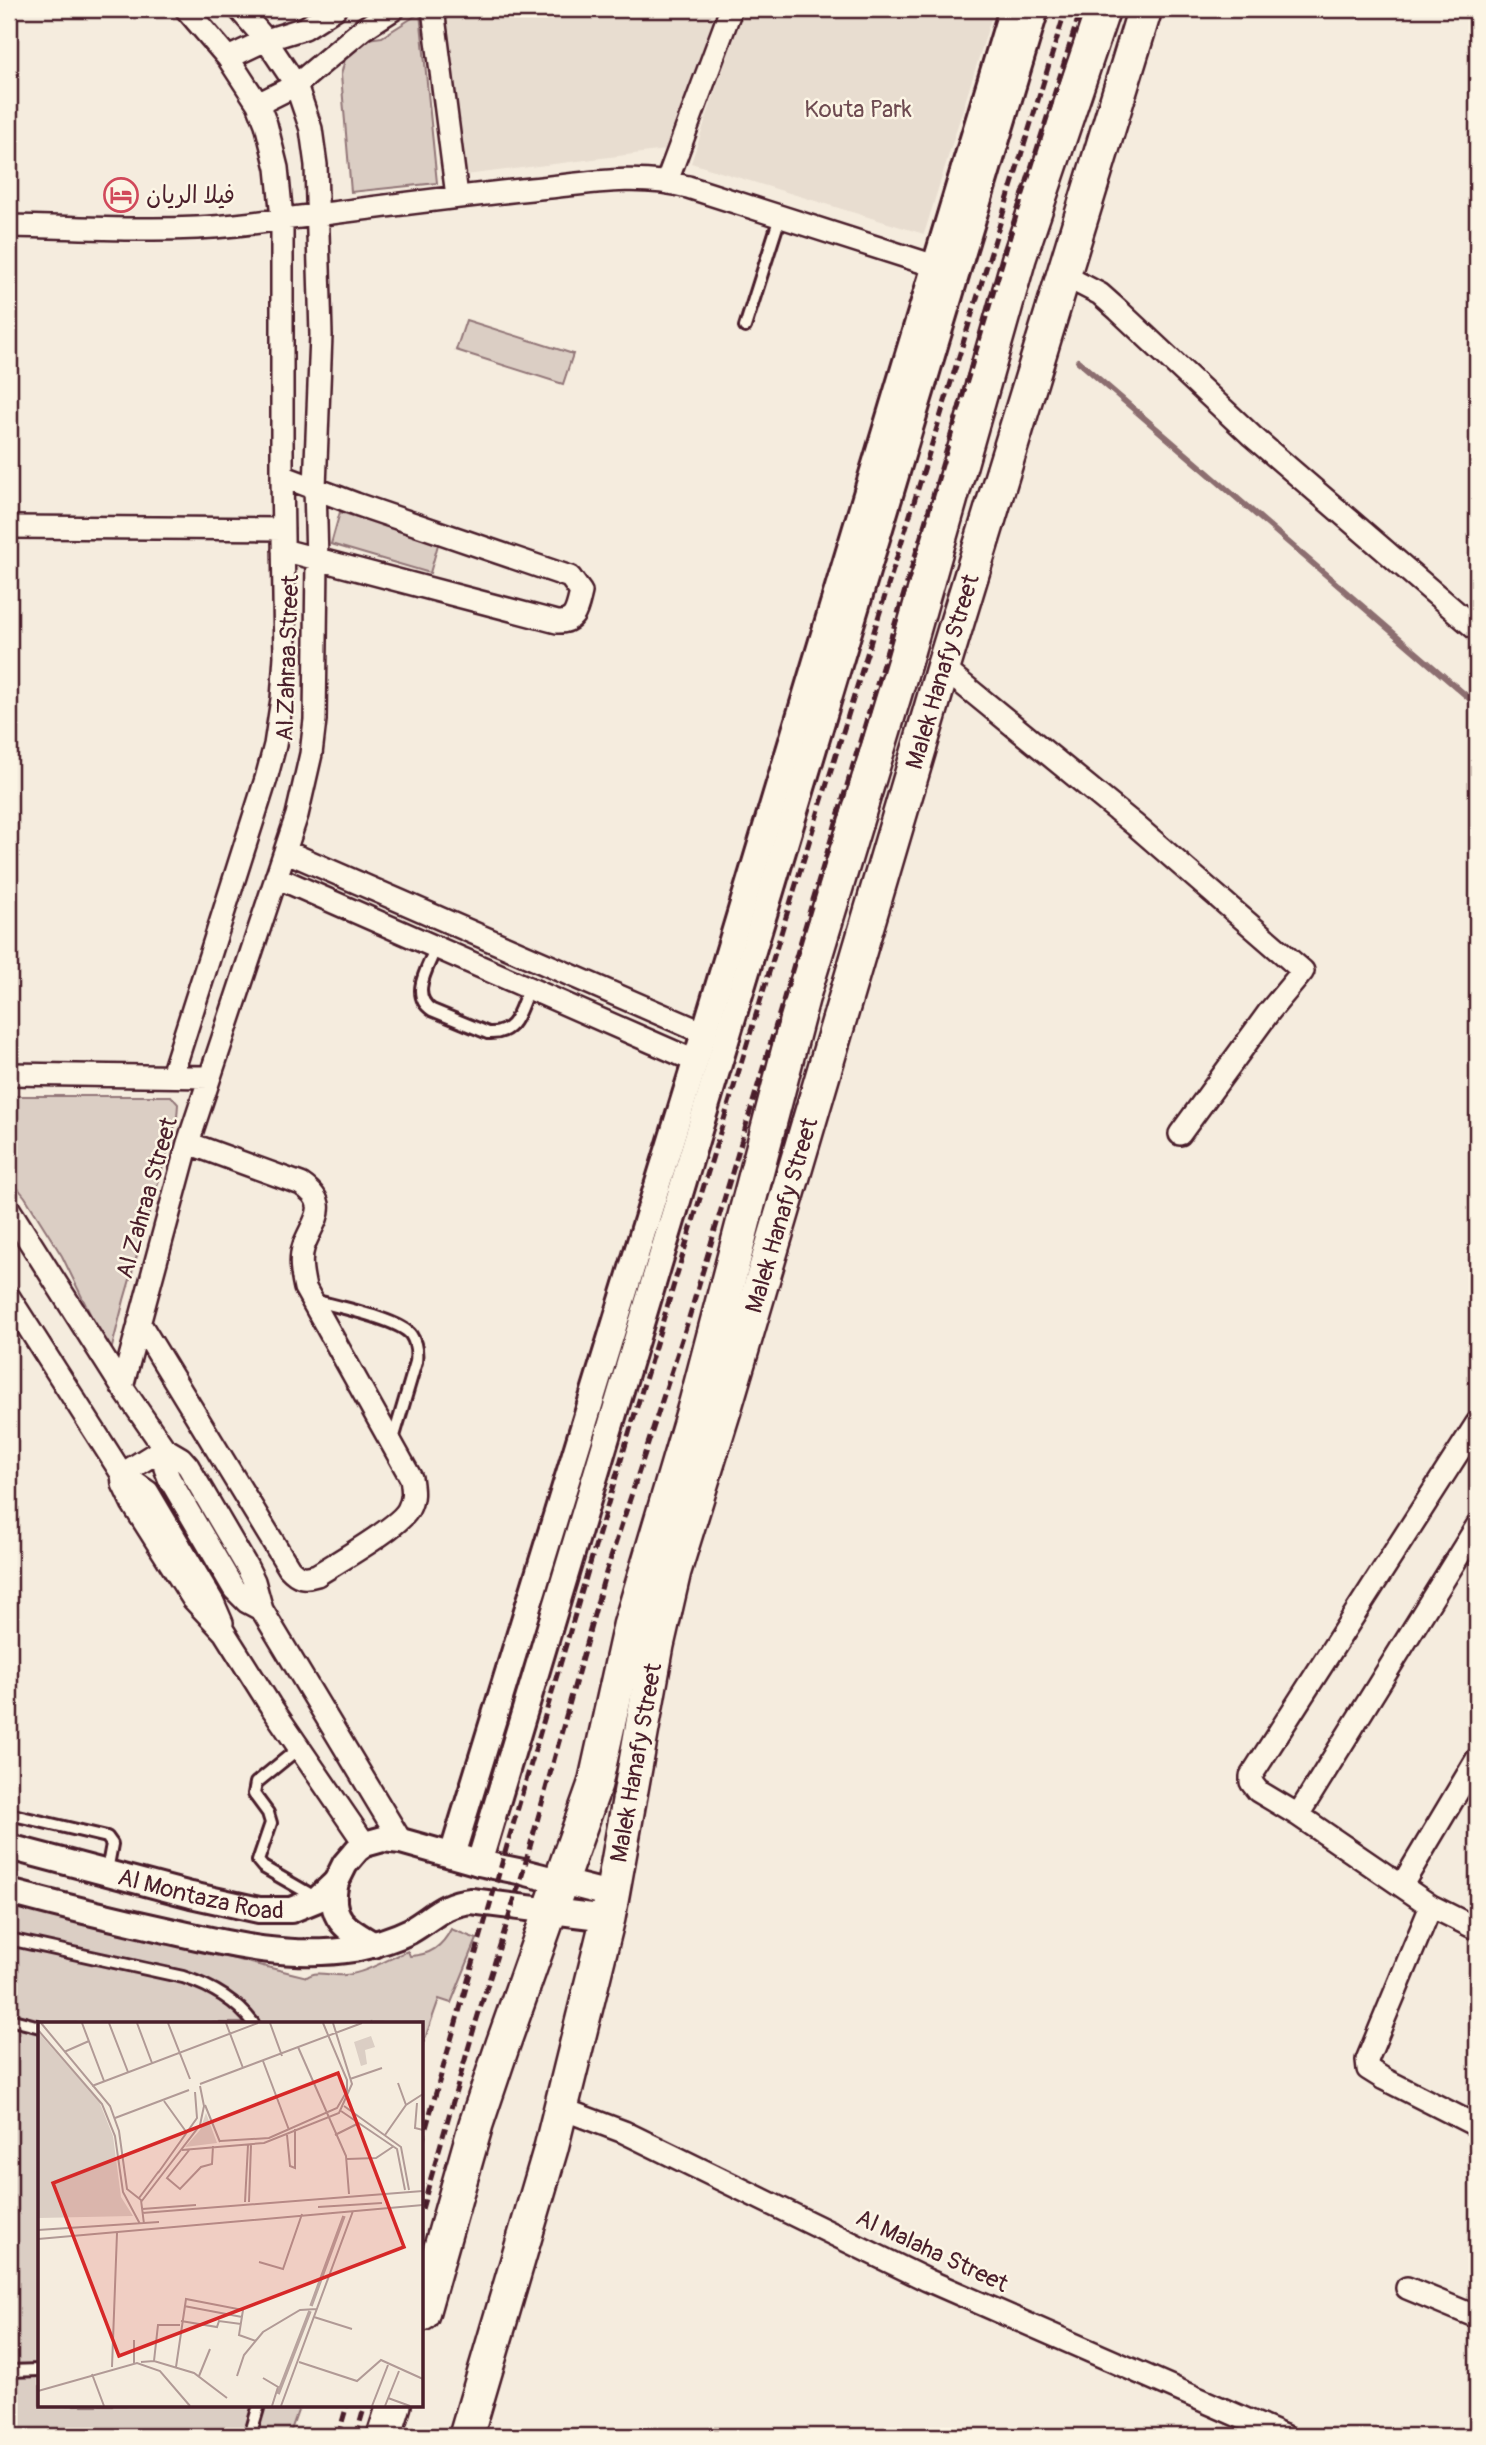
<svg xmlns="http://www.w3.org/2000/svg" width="1486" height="2445" font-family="Pangolin,'Playpen Sans Arabic',sans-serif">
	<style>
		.built { fill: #e8ddd0 }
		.green { fill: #dbcec4; stroke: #927678; stroke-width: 2 }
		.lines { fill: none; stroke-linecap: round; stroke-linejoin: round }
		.stream { stroke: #8c6e70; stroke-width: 6 }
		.service-casing { stroke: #4a1f2b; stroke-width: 16 }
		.minor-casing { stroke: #4a1f2b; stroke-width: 26 }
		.tertiary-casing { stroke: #4a1f2b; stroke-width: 30 }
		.trunk-casing { stroke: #4a1f2b; stroke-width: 38 }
		.service { stroke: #fcf5e5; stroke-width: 10 }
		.minor { stroke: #fcf5e5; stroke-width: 21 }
		.tertiary { stroke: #fcf5e5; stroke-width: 24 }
		.trunk { stroke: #fcf5e5; stroke-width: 33 }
		.rail { stroke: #4a1f2b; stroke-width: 5; stroke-dasharray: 10 5; stroke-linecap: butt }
		.labels { text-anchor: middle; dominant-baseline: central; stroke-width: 5; stroke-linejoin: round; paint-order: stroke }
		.park-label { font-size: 24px; fill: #6e4b51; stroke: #fcf5e5 }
		.poi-label { font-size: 24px; fill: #4a1f2b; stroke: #fcf5e5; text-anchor: start }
		.street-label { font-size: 24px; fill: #4a1f2b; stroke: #fcf5e5 }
		.inset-river { fill: none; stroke: #b8a39e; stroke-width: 3.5 }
		.inset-road { fill: none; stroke: #b19a96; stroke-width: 2 }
		.view { fill: #d62828; fill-opacity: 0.15; stroke: #d62828; stroke-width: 3.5 }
		.inset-edge { fill: none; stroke: #4a1f2b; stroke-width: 3.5 }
	</style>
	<rect width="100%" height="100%" fill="#f5ecde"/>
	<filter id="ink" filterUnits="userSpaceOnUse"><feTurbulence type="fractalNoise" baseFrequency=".0143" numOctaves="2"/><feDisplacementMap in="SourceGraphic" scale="14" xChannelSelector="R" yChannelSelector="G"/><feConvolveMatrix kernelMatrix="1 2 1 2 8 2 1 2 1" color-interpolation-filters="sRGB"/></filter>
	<g filter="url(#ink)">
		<!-- built -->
		<path class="built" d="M445 9H724L674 149 465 175Z
			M743 9H994L924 234 691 163Z"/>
		<!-- green -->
		<path class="green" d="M420 13 437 183 351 192 341 75 345 59 353 48 367 39 382 37Z
			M466 320 573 354 563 384 456 350Z
			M340 512 439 541 430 573 331 544Z
			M9 1096H171L178 1104 177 1118 124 1300 110 1355 62 1256 25 1197 9 1177Z
			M9 1903 307 1977C317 1969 332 1977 345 1975 366 1973 388 1959 408 1951L410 1956C430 1955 442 1947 451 1929L477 1939 451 2003 439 1999 422 2047V2023H40V2405H300L289 2436H9Z"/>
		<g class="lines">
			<!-- stream -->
			<path class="stream" d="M1078 361 1477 705"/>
			<!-- service casing -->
			<g class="service-casing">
				<path id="service" d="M745 327 780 217
					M436 947C428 968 409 995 432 1010L488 1033C517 1035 519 1009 529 988
					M313 1300C334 1306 400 1319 411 1335 417 1344 417 1353 416 1362L392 1443
					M299 1748 256 1783 254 1794 268 1813 271 1823 258 1861 263 1867 315 1897
					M9 1814 107 1837 112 1844 107 1871
					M9 1939 183 1977C211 1986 235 1999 253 2023
					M9 2019 40 2027
					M9 2371 40 2370
					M250 2436 259 2405"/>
			</g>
			<!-- minor casing -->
			<g class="minor-casing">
				<path id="minor" d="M433 9 457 196
					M228 58 266 40 305 28 335 9
					M258 104 296 85 363 29 394 9
					M667 181 731 9
					M9 226C84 227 162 233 236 225 335 213 432 199 531 189 584 184 636 173 688 187L935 266
					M1065 276 1100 294 1118 310 1252 436 1477 630
					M282 476 356 504 570 577 581 592C577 608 576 623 557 622L283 550
					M9 527 283 529
					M943 668 1135 825 1303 971 1269 1012 1180 1134
					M285 851 704 1033
					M276 877 695 1061
					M9 1074 209 1077
					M172 1075 266 779 275 745 282 699 285 656 282 476V218L277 168 266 124 258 104 228 58 186 9
					M9 1209 122 1387 164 1448 181 1458 188 1466 247 1567 254 1581 262 1610 401 1841
					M9 1297 122 1474 123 1484 132 1503 193 1599 224 1632 270 1705 365 1844
					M139 1322 289 1568C298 1578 304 1579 317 1575 336 1563 399 1527 408 1510 414 1499 413 1490 411 1478L305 1288C302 1274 299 1259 304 1245 314 1219 332 1205 301 1184L188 1143
					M122 1387 188 1143 297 815 311 754 315 720 317 560 315 487 321 335 316 165 311 129 296 85 266 40 239 9
					M1477 1423 1251 1776V1782L1258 1791 1298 1815 1431 1906 1477 1929
					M164 1448 165 1468 169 1478 234 1589 247 1602 262 1610
					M122 1474 148 1492 213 1602 222 1623
					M122 1474 164 1448
					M1298 1815 1477 1526
					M1402 1885 1477 1759
					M1431 1906 1367 2060 1368 2069 1384 2079 1477 2126
					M560 2108 624 2132 927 2280 1284 2436
					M1407 2288 1477 2317"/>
			</g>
			<!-- tertiary casing -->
			<g class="tertiary-casing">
				<g id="tertiary">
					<path id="s1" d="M9 1847 191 1895 259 1910H291L318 1899 336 1882 345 1864 357 1850 365 1844 383 1839 401 1841 479 1863 523 1872 613 1895"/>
					<path d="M452 1855 704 1033 1012 9"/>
					<path d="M479 1863 1036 9"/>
					<path d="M336 1882C327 1918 346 1929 374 1945"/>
					<path d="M9 1892C62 1906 116 1919 170 1931 231 1945 291 1959 354 1949 373 1945 392 1940 410 1931 433 1918 442 1904 471 1901L608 1918"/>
				</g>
			</g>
			<!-- trunk casing -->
			<g class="trunk-casing">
				<g id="trunk">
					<path d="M422 2314 476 2124 503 2044 595 1784 630 1626 696 1403 802 999 904 663 1019 258 1103 9"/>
					<path d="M384 2436 394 2405"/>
					<path id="s2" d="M466 2436 551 2148 608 1918 657 1645 674 1571 724 1410 943 668 1145 9"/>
				</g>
			</g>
			<!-- service -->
			<use href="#service" class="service"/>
			<!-- minor -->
			<use href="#minor" class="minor"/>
			<!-- tertiary -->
			<use href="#tertiary" class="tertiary"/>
			<!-- trunk -->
			<use href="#trunk" class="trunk"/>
			<!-- rail -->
			<path class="rail" d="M422 2142C624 1427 848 719 1066 9
				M422 2209 475 2025 523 1872 603 1582 688 1321 1016 216 1081 9
				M338 2436 347 2405
				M356 2436 365 2405"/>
		</g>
	</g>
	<!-- icons -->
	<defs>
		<g id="hotel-ring" transform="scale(1.75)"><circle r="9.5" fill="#fcf5e5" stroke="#d1495b" stroke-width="1.5"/><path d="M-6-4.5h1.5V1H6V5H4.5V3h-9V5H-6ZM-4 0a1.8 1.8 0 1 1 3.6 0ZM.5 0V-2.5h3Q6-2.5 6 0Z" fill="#d1495b"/></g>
	</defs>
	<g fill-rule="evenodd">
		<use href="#hotel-ring" x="121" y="195"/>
	</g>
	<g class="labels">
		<!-- park labels -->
		<g class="park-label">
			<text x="858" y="109">Kouta Park</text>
		</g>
		<!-- poi labels -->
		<g class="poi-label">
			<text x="146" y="195">فيلا الريان</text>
		</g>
		<!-- street labels -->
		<g class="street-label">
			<text transform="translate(288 658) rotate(-88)">Al Zahraa Street</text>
			<text stroke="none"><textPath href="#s2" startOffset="1829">Malek Hanafy Street</textPath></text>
			<text transform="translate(147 1198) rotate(-74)">Al Zahraa Street</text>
			<text stroke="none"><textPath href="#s2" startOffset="1262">Malek Hanafy Street</textPath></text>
			<text stroke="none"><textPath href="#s2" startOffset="695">Malek Hanafy Street</textPath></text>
			<text stroke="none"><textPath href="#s1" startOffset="198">Al Montaza Road</textPath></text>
			<text transform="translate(932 2251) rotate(25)">Al Malaha Street</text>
		</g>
	</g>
	<!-- overview -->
	<g transform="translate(38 2022)">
		<rect width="385" height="385" fill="#f5ecde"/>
		<path d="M0 10 61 79 75 114 83 175 95 194 0 196ZM333 14 337 25 327 28 329 42 323 44 316 20ZM168 91 179 121 147 125 162 108Z" fill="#dbcec4"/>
		<path class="inset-river" d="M273 284 306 194M240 372 272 289"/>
		<path class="inset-road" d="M3 1 72 84 81 109 89 167 103 178 106 202M44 1 66 59M71 1 90 50M99 1 114 41M130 1 152 57M188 1 205 46M232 1 244 34M0 8 64 82 77 114 85 170 102 202M260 25 308 134 311 172M26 30 51 19M225 39 251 108M312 57 344 46M360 61 368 83M162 62 324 1M54 64 220 1M126 79 149 111M379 81 377 106 385 108M167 83 182 120M306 84 363 125 371 168M303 89 359 127 367 168M77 96 151 68M249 113 252 144 257 146V107M297 113 321 101M347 113 368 83 385 72M182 119 231 116 299 86 309 69V58L285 1M152 127 129 156 142 167 163 145 174 142 175 124M144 128 226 121 301 91 314 62 295 1M309 137 338 136 356 124M120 151 159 96 157 70M101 176 121 149M103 180 162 103 166 84 162 64M207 180 210 123M211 180 213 123M280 185 344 181M104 187 158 183M104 191 385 169M0 208 121 200M0 217 385 183M221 240 245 247 264 192M146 284 204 295M276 295 314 307M143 299 179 305 181 299 203 302M116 339 120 303H142M103 340 116 339 156 351 189 376M261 340 319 359 343 338 385 357M96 341V318M74 345 79 211M138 345 148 277 205 288 201 313 218 319M54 352 66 384M161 354 172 327M199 354 206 333 225 310 262 288 279 287M225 356 240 365 234 384M0 369 99 341 122 349 152 384M350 376 372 384M243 384 315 189M334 384 350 343M347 384 361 349"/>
		<path class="view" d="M300 51 366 225 81 334 15 161Z"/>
		<rect width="385" height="385" class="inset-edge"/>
	</g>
	<!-- margin -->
	<rect width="1486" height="2445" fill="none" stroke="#fcf5e5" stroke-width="35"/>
	<rect x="18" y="18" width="1451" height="2410" fill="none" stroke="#4a1f2b" stroke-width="2.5" filter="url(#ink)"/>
</svg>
